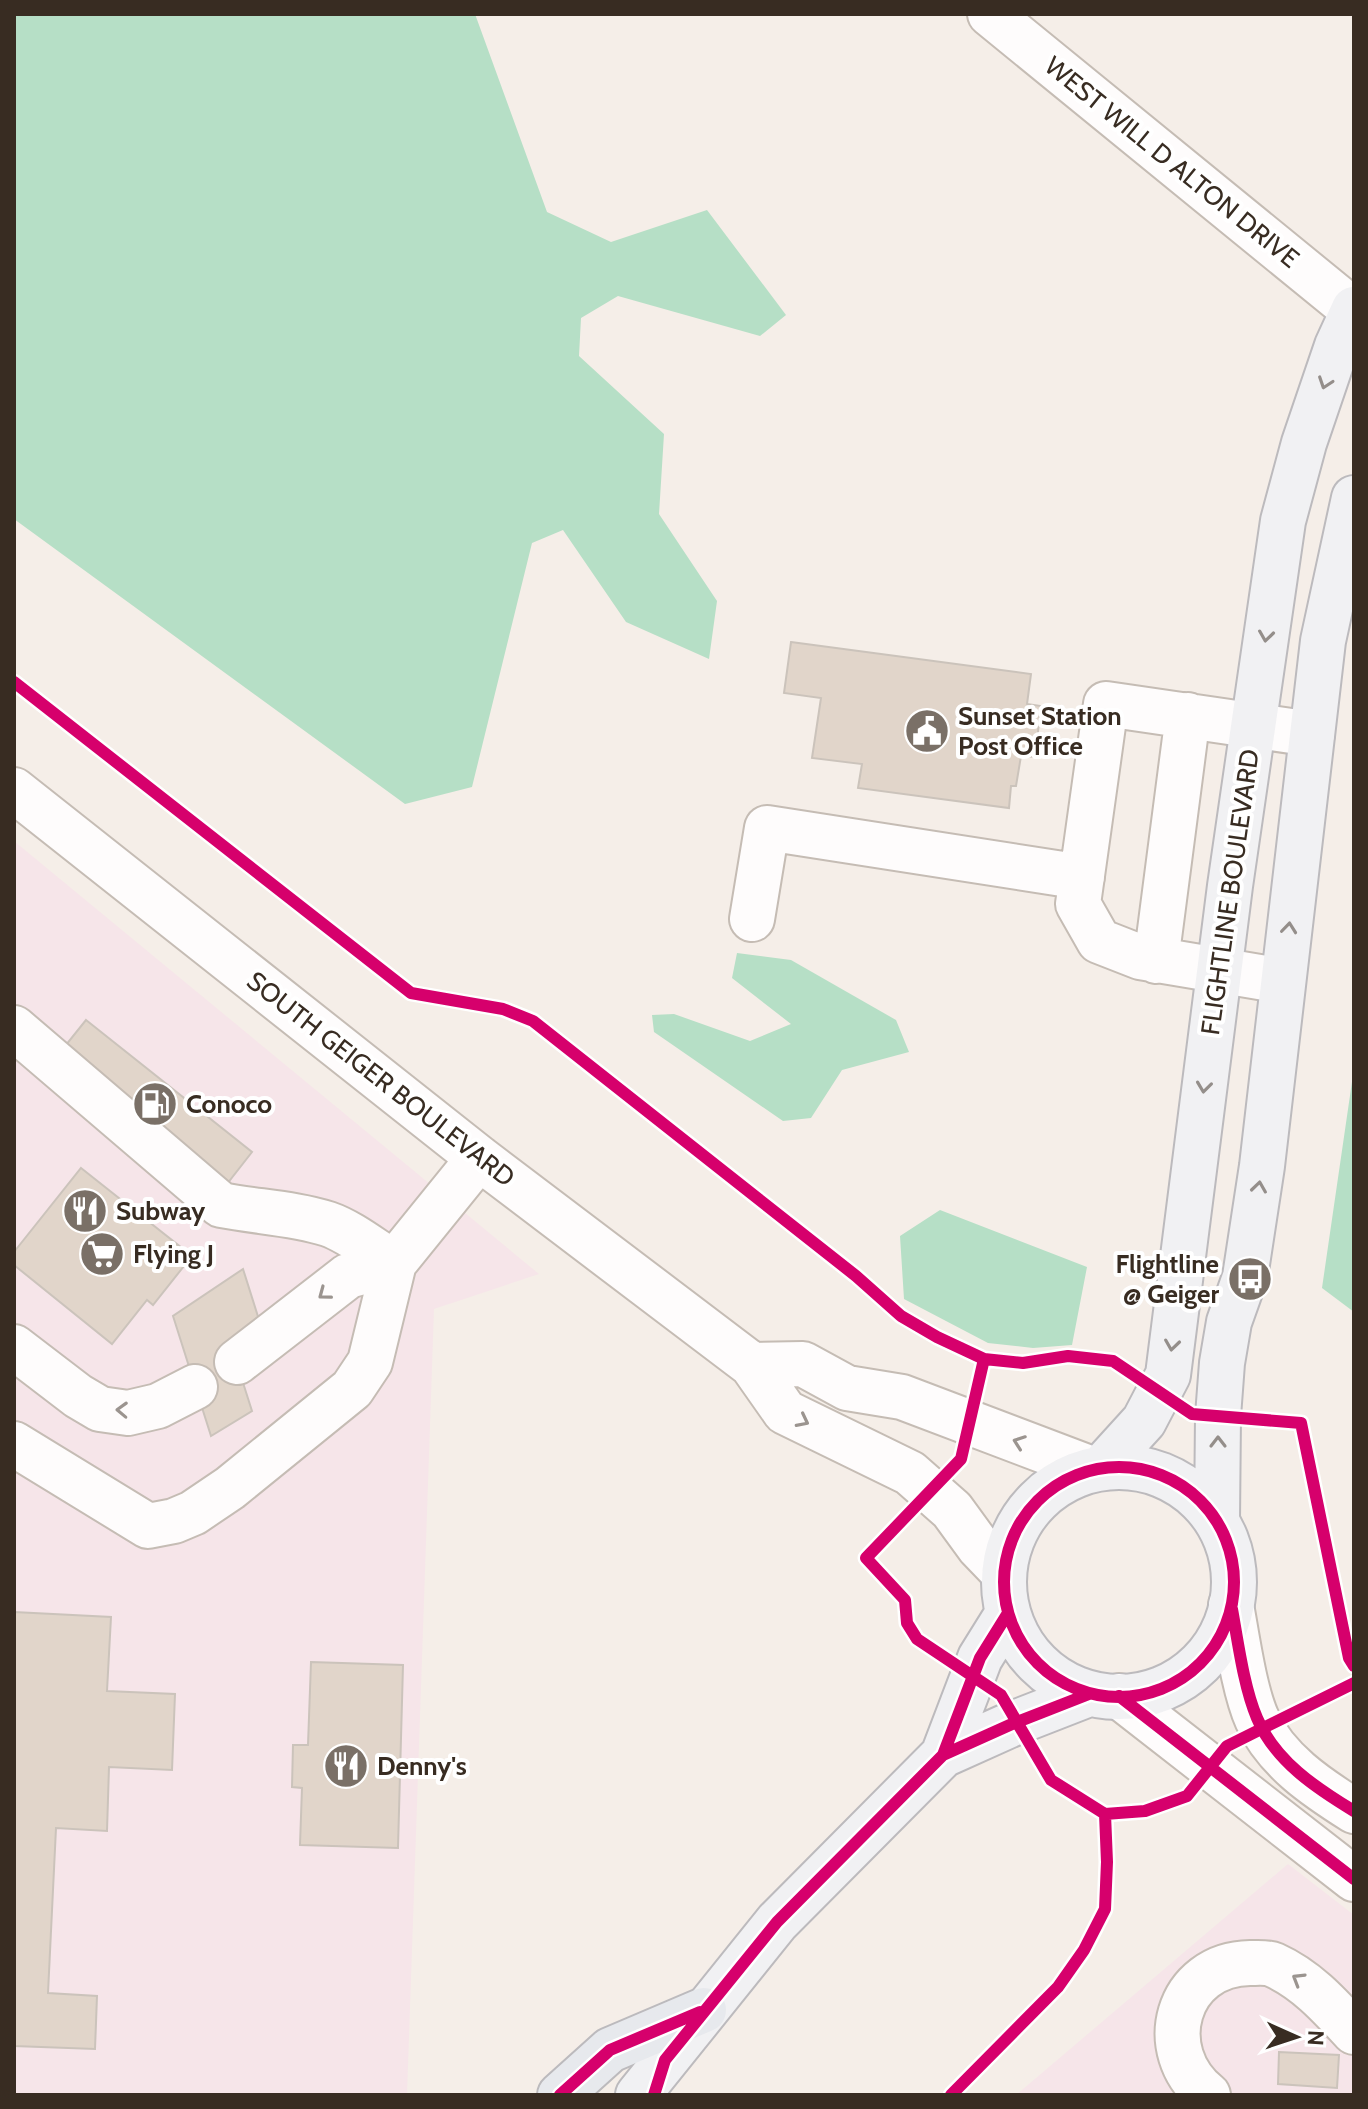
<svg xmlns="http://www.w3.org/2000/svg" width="1368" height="2109" font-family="Cabin,sans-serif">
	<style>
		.commercial { fill: #f6e5e9 }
		.green { fill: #b6dfc6 }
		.building { fill: #e1d5ca; stroke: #cbc3bb; stroke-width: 2 }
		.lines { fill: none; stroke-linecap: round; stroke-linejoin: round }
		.minor-casing { stroke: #c5bcb4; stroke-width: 48 }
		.major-casing { stroke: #bcbabd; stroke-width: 48 }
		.highway-casing { stroke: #bcbabd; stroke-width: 48 }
		.minor { stroke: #fefcfc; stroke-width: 44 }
		.major { stroke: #f1f1f3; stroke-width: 44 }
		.highway { stroke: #e7e9ed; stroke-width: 44 }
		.cycleway-casing { stroke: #fff; stroke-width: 17 }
		.cycleway { stroke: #d6006c; stroke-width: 12 }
		.oneway { stroke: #948e8a }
		.oneway2 { stroke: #9b948f }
		.labels { text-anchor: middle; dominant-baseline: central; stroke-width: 8; stroke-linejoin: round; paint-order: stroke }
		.street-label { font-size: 26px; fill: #382c22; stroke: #fff }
		.poi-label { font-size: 26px; font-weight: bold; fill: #382c22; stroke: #fff; text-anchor: start }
	</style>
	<rect width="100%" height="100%" fill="#f5eee8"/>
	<!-- commercial -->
	<path class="commercial" d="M14 841 539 1274 434 1309 407 2095H14Z
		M1288 1864 1354 1915V2095H1016Z"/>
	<!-- green -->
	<path class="green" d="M14 14H475L547 212 611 242 707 210 786 315 760 336 618 296 581 318 579 356 664 434 659 514 717 601 709 659 626 622 563 530 532 543 472 787 405 804 14 519Z
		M737 953 791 960 896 1020 909 1052 842 1070 811 1118 783 1121 654 1032 652 1015 674 1014 750 1041 791 1024 732 978Z
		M1354 1068V1312L1322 1288Z
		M940 1210 1087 1267 1072 1345 1033 1348 988 1343 904 1299 900 1236Z"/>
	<!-- building -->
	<path class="building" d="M791 642 1031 674 1027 704 1041 706 1035 757 1021 756 1016 786H1011L1009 808 858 788 862 764 812 758 821 698 784 693Z
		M86 1020 252 1152 223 1189 57 1056Z
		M81 1168 192 1256 153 1305 147 1300 112 1344 14 1265V1252Z
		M243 1269 261 1326 231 1345 252 1411 211 1436 173 1316Z
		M14 1612 111 1617 107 1691 175 1694 172 1770 109 1767 107 1831 56 1828 48 1993 97 1996 95 2049 14 2046Z
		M311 1662 403 1665 398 1848 300 1845 302 1788 292 1787 293 1745H308Z
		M1279 2052 1339 2055 1337 2088 1278 2084Z"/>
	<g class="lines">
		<!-- minor casing -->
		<g class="minor-casing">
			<path id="minor" d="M990 14 1354 311
				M14 790 479 1158 752 1365 785 1412 910 1473 952 1510 979 1547 1004 1573
				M752 919 767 828 1082 877
				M1156 961 1188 715
				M1283 981 1140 957 1099 941 1078 904 1106 704 1312 734
				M14 1028 221 1205C257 1212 294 1213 328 1224 351 1232 374 1251 394 1263
				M14 1347 78 1396 100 1409 128 1413 158 1406 195 1387
				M237 1362 348 1276 394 1263
				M752 1365 803 1364 847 1388 902 1397 1092 1469
				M14 1444 148 1526 174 1521 193 1513 230 1488 352 1389 370 1362 394 1263 479 1158
				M1231 1605C1237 1637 1244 1690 1257 1719 1277 1761 1316 1787 1354 1811
				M1119 1696 1354 1879
				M1208 2095C1153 2051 1176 1964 1250 1963 1258 1963 1267 1962 1274 1965 1307 1980 1330 2006 1354 2032"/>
		</g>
		<!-- major casing -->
		<g class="major-casing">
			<path id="major" d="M1104 1465 1144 1421 1168 1375 1230 886 1283 521 1304 443 1337 346 1354 309
				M1004 1582a115 115 0 1 1 230 0a115 115 0 1 1-230 0Z
				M1217 1520 1218 1416 1222 1363 1229 1322 1245 1277 1262 1166 1323 641 1354 498
				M943 1755 980 1658 1008 1613
				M638 2095 777 1922 943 1755 1012 1724 1089 1694"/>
		</g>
		<!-- highway casing -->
		<g class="highway-casing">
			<path id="highway" d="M560 2095 610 2050 704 2010"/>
		</g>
		<!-- minor -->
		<use href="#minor" class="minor"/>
		<!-- major -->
		<use href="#major" class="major"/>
		<!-- highway -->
		<use href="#highway" class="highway"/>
		<!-- cycleway casing -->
		<g class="cycleway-casing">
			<path id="cycleway" d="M14 682 411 993 503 1009 533 1021 856 1276 901 1316 937 1337 984 1359 1023 1363 1068 1356 1113 1361 1192 1414 1301 1423 1349 1658 1354 1666
				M984 1359 961 1459 866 1558 905 1600 907 1623 917 1639 1001 1695 1051 1780 1105 1814 1145 1811 1187 1796 1227 1746 1354 1683
				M1004 1582a115 115 0 1 1 230 0a115 115 0 1 1-230 0Z
				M1232 1609C1238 1642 1244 1688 1257 1718 1275 1761 1316 1788 1354 1811
				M1119 1696 1354 1879
				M943 1755 980 1658 1008 1613
				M560 2095 610 2050 700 2012
				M654 2095 665 2060 777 1922 943 1755 1012 1724 1089 1694
				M951 2095 1058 1987 1084 1950 1105 1909 1107 1862 1105 1814"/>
		</g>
		<!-- cycleway -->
		<use href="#cycleway" class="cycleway"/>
	</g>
	<!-- one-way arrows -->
	<defs><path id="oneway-chevron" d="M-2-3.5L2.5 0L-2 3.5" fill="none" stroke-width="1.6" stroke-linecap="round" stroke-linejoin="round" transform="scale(2)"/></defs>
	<g class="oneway">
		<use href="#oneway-chevron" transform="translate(1325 383) rotate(109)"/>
		<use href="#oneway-chevron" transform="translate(1266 636) rotate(98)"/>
		<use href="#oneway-chevron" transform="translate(1289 928) rotate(-84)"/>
		<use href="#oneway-chevron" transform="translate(1204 1087) rotate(97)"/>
		<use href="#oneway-chevron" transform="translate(1259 1187) rotate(-82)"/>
		<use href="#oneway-chevron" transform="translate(1172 1345) rotate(98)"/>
		<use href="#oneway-chevron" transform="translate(1218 1442) rotate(-90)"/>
	</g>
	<g class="oneway2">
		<use href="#oneway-chevron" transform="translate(324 1294) rotate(143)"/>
		<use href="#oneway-chevron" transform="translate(122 1410) rotate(-178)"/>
		<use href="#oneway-chevron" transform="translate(803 1421) rotate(27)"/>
		<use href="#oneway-chevron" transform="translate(1019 1442) rotate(-160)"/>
		<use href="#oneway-chevron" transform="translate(1298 1979) rotate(-149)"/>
	</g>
	<!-- icons -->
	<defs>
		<g id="civic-disc" transform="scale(2.3)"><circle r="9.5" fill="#7a7067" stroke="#fff"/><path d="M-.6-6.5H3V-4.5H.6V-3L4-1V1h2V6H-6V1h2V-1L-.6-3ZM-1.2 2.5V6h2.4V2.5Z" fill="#fff"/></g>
		<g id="fuel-disc" transform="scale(2.3)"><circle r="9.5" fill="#7a7067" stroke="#fff"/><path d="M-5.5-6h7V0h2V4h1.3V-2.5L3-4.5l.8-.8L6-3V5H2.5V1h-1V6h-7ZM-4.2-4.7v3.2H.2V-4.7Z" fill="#fff"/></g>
		<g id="restaurant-disc" transform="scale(2.3)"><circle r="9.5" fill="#7a7067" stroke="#fff"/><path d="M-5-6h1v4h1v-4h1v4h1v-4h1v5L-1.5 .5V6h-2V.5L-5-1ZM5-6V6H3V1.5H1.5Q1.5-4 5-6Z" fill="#fff"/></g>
		<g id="supermarket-disc" transform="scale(2.3)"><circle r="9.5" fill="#7a7067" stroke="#fff"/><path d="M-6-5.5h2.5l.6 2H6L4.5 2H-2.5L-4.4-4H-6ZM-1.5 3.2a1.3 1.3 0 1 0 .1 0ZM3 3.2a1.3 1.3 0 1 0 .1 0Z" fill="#fff"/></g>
		<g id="bus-disc" transform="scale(2.3)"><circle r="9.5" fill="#7a7067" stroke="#fff"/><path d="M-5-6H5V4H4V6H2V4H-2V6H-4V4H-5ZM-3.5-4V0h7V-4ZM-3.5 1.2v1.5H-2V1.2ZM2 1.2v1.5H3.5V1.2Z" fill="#fff"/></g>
	</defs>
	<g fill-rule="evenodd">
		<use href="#civic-disc" x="927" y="731"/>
		<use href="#fuel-disc" x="155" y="1104"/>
		<use href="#restaurant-disc" x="85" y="1211"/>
		<use href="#supermarket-disc" x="102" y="1254"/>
		<use href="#bus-disc" x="1250" y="1279"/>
		<use href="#restaurant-disc" x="346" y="1766"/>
	</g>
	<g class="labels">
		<!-- street labels -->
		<g class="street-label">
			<text transform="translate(1172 162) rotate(39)">WEST WILL D ALTON DRIVE</text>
			<text transform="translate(1230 892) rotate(-82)">FLIGHTLINE BOULEVARD</text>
			<text transform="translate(381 1079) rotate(38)">SOUTH GEIGER BOULEVARD</text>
		</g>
		<!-- poi labels -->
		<g class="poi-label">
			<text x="958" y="716">Sunset Station<tspan x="958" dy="30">Post Office</tspan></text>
			<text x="186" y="1104">Conoco</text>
			<text x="116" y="1211">Subway</text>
			<text x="133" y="1254">Flying J</text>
			<text x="1219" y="1264" text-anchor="end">Flightline<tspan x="1219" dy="30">@ Geiger</tspan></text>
			<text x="377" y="1766">Denny's</text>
		</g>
	</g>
	<!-- border -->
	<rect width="1368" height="2109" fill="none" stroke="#382c22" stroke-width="32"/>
	<!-- north arrow -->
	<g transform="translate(1296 2037) rotate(93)" stroke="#ffffff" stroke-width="6" paint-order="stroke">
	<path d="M0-6L14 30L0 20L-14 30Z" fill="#382c22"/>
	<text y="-12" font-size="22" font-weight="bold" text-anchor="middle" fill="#382c22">N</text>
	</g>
</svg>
